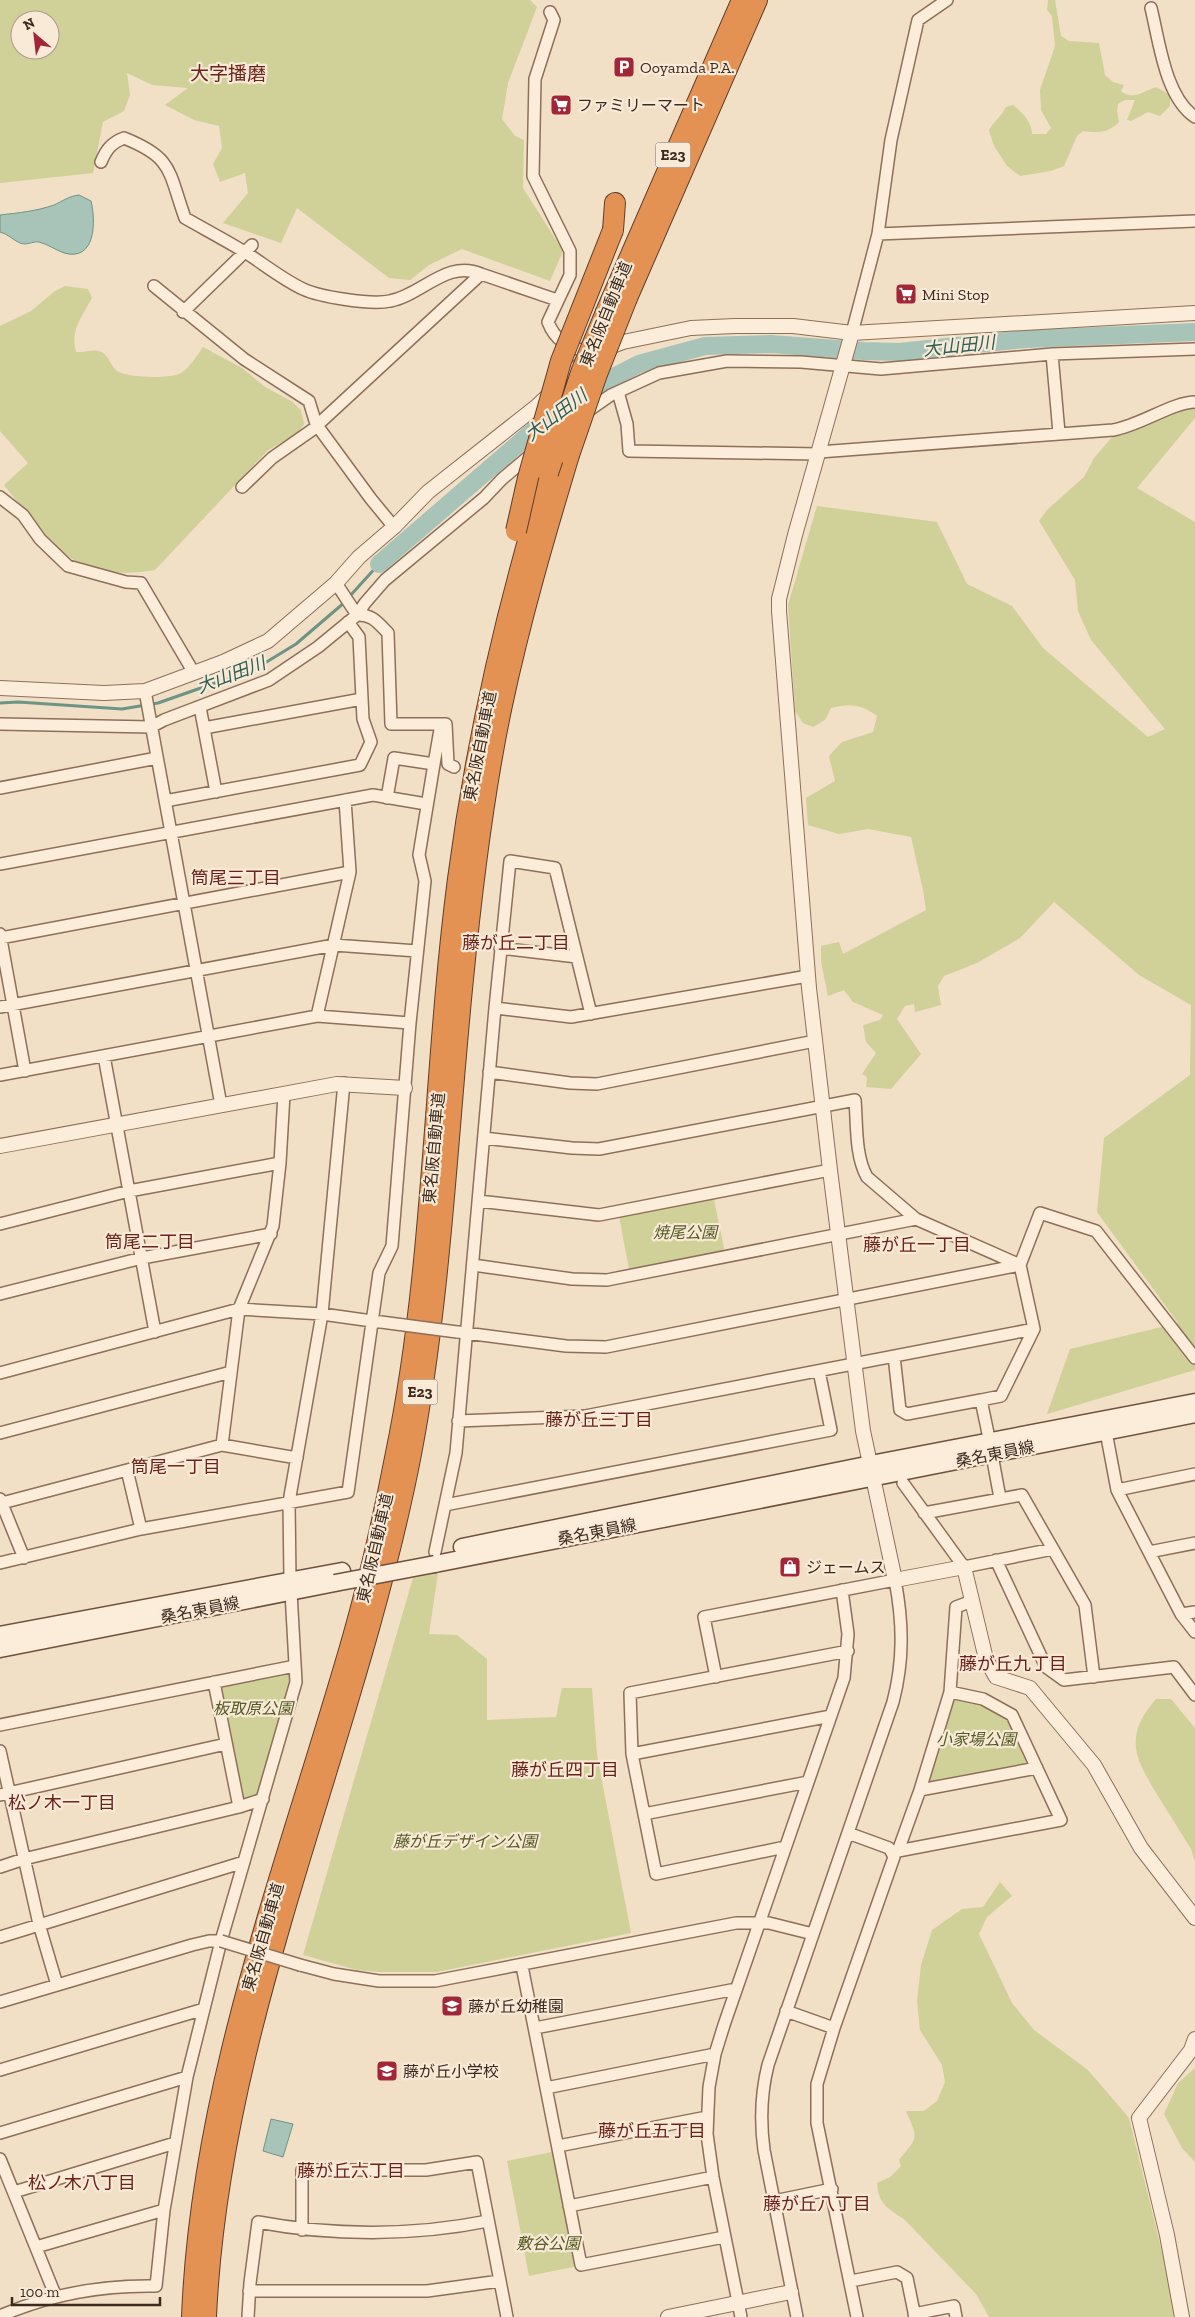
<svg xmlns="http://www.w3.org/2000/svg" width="1195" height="2317" font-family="'Zilla Slab','Noto Sans JP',serif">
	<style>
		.green { fill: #d0d099; fill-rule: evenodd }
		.water { fill: #a8c4b8; stroke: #6d9485 }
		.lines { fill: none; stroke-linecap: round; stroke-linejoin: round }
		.stream { stroke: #6d9485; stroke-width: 3 }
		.river { stroke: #a8c4b8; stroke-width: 18 }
		.minor-casing { stroke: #8e6f5a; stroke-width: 14 }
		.tertiary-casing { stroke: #8e6f5a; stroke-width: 16 }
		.secondary-casing { stroke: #70503d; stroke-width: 19 }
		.motorway-casing { stroke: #5c3e2e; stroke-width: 22 }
		.minor { stroke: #fbedda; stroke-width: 11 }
		.tertiary { stroke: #fbedda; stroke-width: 14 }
		.secondary { stroke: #fbedda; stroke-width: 16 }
		.motorway { stroke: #e49253; stroke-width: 20 }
		.minor-bridge-casing { stroke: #8e6f5a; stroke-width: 14; stroke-linecap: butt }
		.secondary-bridge-casing { stroke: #70503d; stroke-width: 19; stroke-linecap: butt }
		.motorway-bridge-casing { stroke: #5c3e2e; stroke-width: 22; stroke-linecap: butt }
		.minor-bridge { stroke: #fbedda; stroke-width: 11 }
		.secondary-bridge { stroke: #fbedda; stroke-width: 16 }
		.motorway-bridge { stroke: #e49253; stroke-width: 20 }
		.labels { text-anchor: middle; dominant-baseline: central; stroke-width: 4.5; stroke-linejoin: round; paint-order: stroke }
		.shield { fill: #f8ead6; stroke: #756456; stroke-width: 1 }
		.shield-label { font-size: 15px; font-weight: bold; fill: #3d2a1f }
		.poi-label { font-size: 16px; fill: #3d2a1f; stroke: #f8ead6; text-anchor: start }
		.street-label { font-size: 16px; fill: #3d2a1f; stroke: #f8ead6 }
		.park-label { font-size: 16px; font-style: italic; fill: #545b24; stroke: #f8ead6 }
		.water-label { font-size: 18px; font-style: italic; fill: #2d5e55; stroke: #f8ead6 }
		.neighbourhood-label { font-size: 18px; fill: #6d231c; stroke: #f8ead6 }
		.quarter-label { font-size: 19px; fill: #6d231c; stroke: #f8ead6 }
	</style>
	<rect width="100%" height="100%" fill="#f1dfc6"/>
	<!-- green -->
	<path class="green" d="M0 0H530L537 7 508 83 502 119 515 136 524 140 523 188 563 251 550 281 462 249 429 265 410 280 389 278 297 208 281 243 223 223 248 193 245 173 220 182 213 164 222 148 219 126 194 120 165 105 188 88 152 85 127 73 130 95 124 111 103 122 93 173 0 183ZM20 20H50V50H20Z
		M1048 0H1055L1061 36 1069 41 1099 43 1105 75 1113 82 1124 85 1121 91C1133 101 1143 91 1156 87L1170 95V106L1160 116 1148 112 1131 121 1127 120 1135 100H1125L1118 104 1117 111 1119 122C1108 133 1098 133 1083 131L1077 136 1064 166 1051 171 1020 176 1007 166 994 146 989 130C994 121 1002 116 1006 107L1013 105C1022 112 1032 122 1032 134H1046L1051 128 1041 110 1040 90 1055 46 1052 16 1047 10Z
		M65 286 88 289 92 298C82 317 70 329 76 352 84 353 92 349 99 351 108 353 110 365 117 371 127 378 170 379 181 373 190 367 197 356 203 347L242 368 265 387 291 401 301 410 304 424 297 434 268 450 155 570C72 584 50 543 4 485L28 463 0 431V326L31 311 55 291Z
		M1192 405 1195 406V418L1137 488 1195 522V1370L1047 1414 1070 1349 1178 1323 1097 1212 1104 1138 1190 1075 1191 1005 1139 975 1054 902 1020 938 977 963 944 976 938 986 941 1005 915 1012 914 1004 905 1006 897 1019 921 1054 891 1089 866 1087 867 1077 862 1074 876 1053 866 1042 863 1025 880 1020 883 1015 853 1002 844 990 828 996 821 962V946L839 942 843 954 926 910 923 890 911 837 868 829 839 834 808 825 806 798 835 781 829 756 842 742 873 732 877 716C862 704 849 703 831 708L825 720 813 727 803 723 795 711 788 605 817 506 937 522 967 584 1012 606 1043 648 1148 737 1165 729 1091 640 1078 611 1075 580 1039 521 1047 510 1084 477 1094 458 1114 435 1128 432Z
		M711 1198 714 1200 724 1248 722 1253 633 1271 629 1269 619 1216Z
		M438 1573 429 1634 457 1635 487 1659V1720L556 1717 562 1688H592L597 1755 631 1933 437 1972H380L357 1970 303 1955 413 1578Z
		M289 1672 292 1677 260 1794 245 1800 241 1798 220 1690 223 1685Z
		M956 1697 981 1703 1008 1717 1029 1759 1023 1766 933 1782 928 1779 952 1700Z
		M1156 1699H1171L1195 1728V1862L1191 1849C1180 1831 1169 1814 1158 1796 1135 1758 1123 1737 1156 1699Z
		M1000 1882 1012 1896 987 1917 979 1934 1012 2003 1034 2030 1088 2070 1129 2118 1178 2317H989L976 2294 904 2219C888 2209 878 2203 877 2183L890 2177 901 2166 899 2160C919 2136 918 2139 906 2111H924L937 2101 945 2082 942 2065 920 2030 917 2001 921 1965 932 1930 962 1909 983 1907Z
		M1195 2068V2162L1182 2148 1164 2114 1178 2083Z
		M552 2152 554 2154 576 2262 573 2267 529 2276 507 2161Z"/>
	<!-- water -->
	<path class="water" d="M79 195 91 201C96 221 96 262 64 253 56 250 47 244 39 242 32 241 27 246 20 243 13 240 8 234 0 232V215C18 213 37 211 54 205 63 201 69 196 79 195Z
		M271 2119 293 2124 283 2157 263 2151Z"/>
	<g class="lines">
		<!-- stream -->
		<path class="stream" d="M349 597 379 564
			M0 703 18 702 122 709 158 703 255 669 296 644 345 602"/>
		<!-- river -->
		<path class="river" d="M584 392 639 364 705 346 771 344 863 351 899 352 1026 339 1195 332
			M379 564 547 419"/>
		<!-- minor casing -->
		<g class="minor-casing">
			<path id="minor" d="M1151 8C1159 40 1165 97 1195 117
				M550 12 554 20 535 79 533 176 570 251V275L548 322C557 345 571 346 592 354
				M101 162C106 150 111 143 124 138 174 158 168 171 185 218 206 230 227 241 248 254 266 266 284 280 303 289 320 297 371 305 390 301 422 295 447 259 481 274
				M878 234 1195 221
				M154 286 244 359 309 401 316 424 371 499 394 527
				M183 312 252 245
				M852 333 878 234 891 140 918 20 947 0
				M1052 354 1059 433
				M618 392 627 424 629 451 818 454
				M585 413 611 395 659 373 727 361 801 362 881 369 1052 354 1195 349
				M819 452 1113 430C1139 426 1173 402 1195 402
				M242 487 272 458 312 430 481 274 557 300
				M0 497 23 515 40 539 68 566 126 582 141 583 194 673
				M336 583 357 615C372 614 378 623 388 633L391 724H446L448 764 454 767
				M145 691 221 1105
				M200 707 216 792
				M0 724 151 727 164 720 269 680 318 647 357 615 365 603 385 580 484 498 502 479 534 452
				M204 728 362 699
				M434 764 441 724
				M0 788 157 758
				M165 801 360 765 371 742 363 719 359 637 348 622
				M0 864 373 795 426 804
				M0 934 25 1071
				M0 938 350 872
				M500 948 577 957
				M0 1007 334 945 417 951
				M495 1008 571 1017 808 976
				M317 1016 350 872 345 800
				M104 1056 155 1332
				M489 1072 570 1083 597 1084 815 1041
				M0 1075 317 1016 410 1023
				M484 1138 572 1148 599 1149 855 1100C857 1124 855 1156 867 1177L916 1219 1020 1265 1034 1329 1001 1396 981 1400 990 1443
				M479 1201 599 1215 830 1170
				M0 1224 129 1191 280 1163
				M473 1265 572 1279 607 1280 916 1219
				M0 1294 142 1258 271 1234
				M458 1332 566 1346 606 1347 1020 1265 1040 1213 1096 1231 1195 1358
				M894 1356 900 1410 907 1414 981 1400
				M0 1373 239 1309 322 1314 379 1322
				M458 1421 585 1416 1034 1329
				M1106 1432 1117 1490 1181 1614 1195 1632
				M0 1433 231 1372
				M222 1445 239 1309 273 1226 280 1163 284 1094
				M992 1455 1000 1498
				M127 1470 141 1529
				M903 1483 964 1567 1053 1549
				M1117 1490 1195 1474
				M0 1499 24 1558
				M2 1503 222 1445 297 1458
				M445 1505 831 1430 819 1371
				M924 1513 1022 1495 1085 1605 1094 1677
				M435 1552 456 1453 495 1008 510 861 555 868 591 1014
				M1149 1552 1195 1543
				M996 1560 1046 1667 1064 1680 1174 1667 1195 1695
				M0 1563 141 1529 348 1492 379 1273 392 1246 410 1023 425 881 419 855 434 764 394 758 387 798
				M290 1580 289 1502 322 1314 344 1083
				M1181 1614 1195 1612
				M716 1677 704 1617 895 1580C903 1622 904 1660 893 1702L768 2065C761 2093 760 2121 764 2150L797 2317
				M214 1682 239 1807
				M0 1725 295 1666
				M0 1751 39 1924 57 1985
				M632 1754 831 1716
				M920 1790 1037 1768
				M0 1795 226 1744
				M644 1814 808 1782
				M848 1833 889 1848 892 1853
				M785 1847 656 1874 632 1754 630 1693 848 1651
				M898 1851 1061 1820 1012 1715 983 1699 950 1692
				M0 1867 24 1859 239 1807 263 1799
				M0 1937 244 1862
				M300 1965 334 1974 379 1981H435L736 1923H769L813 1934
				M522 1966 581 2265 724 2237
				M0 2002 192 1945 209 1941H221
				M786 2011 834 2028
				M535 2028 736 1989
				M0 2070 204 2009
				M546 2088 715 2054
				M0 2133 187 2077
				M558 2146 707 2117
				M0 2159 56 2297
				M14 2192 175 2143
				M774 2201 832 2189
				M569 2206 713 2177
				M302 2230V2170H426L477 2162 507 2317
				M36 2247 164 2210
				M851 2281 897 2272 907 2278 915 2317
				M249 2291H427L500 2281
				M914 2314 954 2306 956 2317
				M0 2316C48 2295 103 2285 156 2286L164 2210 187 2077 221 1941 296 1682 291 1592
				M248 2317 250 2283 258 2222C332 2236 414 2236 488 2221
				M741 2317 713 2177 707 2134 709 2087 715 2054 724 2025 844 1678 848 1634 842 1590
				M857 2317 817 2123V2084L834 2028 894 1857 892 1853 898 1851 920 1790 950 1692 956 1607 972 1601"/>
		</g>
		<!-- tertiary casing -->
		<g class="tertiary-casing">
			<path id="tertiary" d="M852 333 795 535 779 599V611L809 988 830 1170 863 1431 895 1580 964 1567 986 1659 996 1677 1030 1688 1094 1765 1141 1848 1195 1918
				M602 350 623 342 691 328 735 326H793L852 333 1195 313
				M0 688 104 693 145 691 223 662 268 641 336 583 359 557 394 527 428 492 537 406 582 363
				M0 1146 337 1084 405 1088
				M668 2317 791 2292
				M1182 2317 1167 2235 1139 2118 1191 2050 1195 2039"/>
		</g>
		<!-- secondary casing -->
		<g class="secondary-casing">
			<path id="secondary" d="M462 1547 871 1464 1195 1402
				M435 1564 1195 1414
				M0 1635 342 1571
				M0 1649 335 1583"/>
		</g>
		<!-- motorway casing -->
		<g class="motorway-casing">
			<path id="motorway" d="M613 230 615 203
				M627 298 757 0
				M606 312 742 0
				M192 2317C201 2082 289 1861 353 1637 370 1577 384 1515 396 1453 435 1264 433 1070 458 879 476 741 507 606 548 473
				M206 2317C219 2022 355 1743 411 1454 441 1297 447 1137 463 979 472 887 483 794 502 705 520 620 544 538 569 455"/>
		</g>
		<!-- minor -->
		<use href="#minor" class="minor"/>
		<!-- tertiary -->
		<use href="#tertiary" class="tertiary"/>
		<!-- secondary -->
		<use href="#secondary" class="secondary"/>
		<!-- motorway -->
		<use href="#motorway" class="motorway"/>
		<!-- minor-bridge casing -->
		<g class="minor-bridge-casing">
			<path id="minor-bridge" d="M381 1322 457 1332
				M221 1941 300 1965"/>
		</g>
		<!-- secondary-bridge casing -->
		<g class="secondary-bridge-casing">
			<path id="secondary-bridge" d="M335 1583 435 1564"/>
		</g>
		<!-- motorway-bridge casing -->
		<g class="motorway-bridge-casing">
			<path id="motorway-bridge" d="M569 455 597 374 627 298
				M548 473 582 370 606 312
				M516 531 528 478 561 361 613 230"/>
		</g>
		<!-- minor-bridge -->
		<use href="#minor-bridge" class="minor-bridge"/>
		<!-- secondary-bridge -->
		<use href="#secondary-bridge" class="secondary-bridge"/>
		<!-- motorway-bridge -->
		<use href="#motorway-bridge" class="motorway-bridge"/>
	</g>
	<!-- icons -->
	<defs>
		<g id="parking-square" transform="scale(1.125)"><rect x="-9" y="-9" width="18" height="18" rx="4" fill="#a12636" stroke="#f8ead6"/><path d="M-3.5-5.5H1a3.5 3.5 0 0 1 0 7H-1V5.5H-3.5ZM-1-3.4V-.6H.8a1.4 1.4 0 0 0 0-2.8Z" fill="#fff"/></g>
		<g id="supermarket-square" transform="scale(1.125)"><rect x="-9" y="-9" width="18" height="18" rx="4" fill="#a12636" stroke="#f8ead6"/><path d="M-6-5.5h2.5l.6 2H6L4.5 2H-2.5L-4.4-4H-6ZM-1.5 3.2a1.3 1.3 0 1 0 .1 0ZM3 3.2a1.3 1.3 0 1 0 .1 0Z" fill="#fff"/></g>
		<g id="shop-square" transform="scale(1.125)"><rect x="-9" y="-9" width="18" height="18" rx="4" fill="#a12636" stroke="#f8ead6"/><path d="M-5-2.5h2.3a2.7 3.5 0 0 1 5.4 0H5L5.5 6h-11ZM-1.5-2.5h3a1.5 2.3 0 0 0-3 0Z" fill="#fff"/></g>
		<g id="school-square" transform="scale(1.125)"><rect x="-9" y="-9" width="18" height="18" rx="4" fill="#a12636" stroke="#f8ead6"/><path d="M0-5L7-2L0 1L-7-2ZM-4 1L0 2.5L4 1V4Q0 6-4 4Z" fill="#fff"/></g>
	</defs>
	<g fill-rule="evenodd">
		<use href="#parking-square" x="624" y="67"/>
		<use href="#supermarket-square" x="561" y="105"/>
		<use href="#supermarket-square" x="906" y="294"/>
		<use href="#shop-square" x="790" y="1567"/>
		<use href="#school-square" x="452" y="2006"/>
		<use href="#school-square" x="387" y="2071"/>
	</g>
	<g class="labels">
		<!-- shield labels -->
		<g class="shield">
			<rect x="655.5" y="142.5" width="35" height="25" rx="4"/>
			<rect x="402.5" y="1379.5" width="35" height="25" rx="4"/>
		</g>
		<g class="shield-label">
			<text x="673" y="155">E23</text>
			<text x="420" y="1392">E23</text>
		</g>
		<!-- poi labels -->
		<g class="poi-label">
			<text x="640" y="67">Ooyamda P.A.</text>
			<text x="577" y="105">ファミリーマート</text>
			<text x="922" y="294">Mini Stop</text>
			<text x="806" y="1567">ジェームス</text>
			<text x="468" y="2006">藤が丘幼稚園</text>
			<text x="403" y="2071">藤が丘小学校</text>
		</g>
		<!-- street labels -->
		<g class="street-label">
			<text transform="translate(606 314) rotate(-68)">東名阪自動車道</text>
			<text transform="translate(480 746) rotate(-79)">東名阪自動車道</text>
			<text transform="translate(434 1148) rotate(-85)">東名阪自動車道</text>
			<text transform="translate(995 1454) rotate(-11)">桑名東員線</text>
			<text transform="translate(597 1532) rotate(-11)">桑名東員線</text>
			<text transform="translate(375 1548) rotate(-77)">東名阪自動車道</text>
			<text transform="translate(200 1610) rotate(-11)">桑名東員線</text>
			<text transform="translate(263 1937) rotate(-74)">東名阪自動車道</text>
		</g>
		<!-- park labels -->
		<g class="park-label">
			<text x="685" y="1232">焼尾公園</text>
			<text x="253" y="1708">板取原公園</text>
			<text x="976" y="1739">小家場公園</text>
			<text x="465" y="1841">藤が丘デザイン公園</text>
			<text x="548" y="2243">敷谷公園</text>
		</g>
		<!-- water labels -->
		<g class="water-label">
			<text transform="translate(959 346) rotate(-6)">大山田川</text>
			<text transform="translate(556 415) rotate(-37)">大山田川</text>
			<text transform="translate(231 675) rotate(-21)">大山田川</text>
		</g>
		<!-- neighbourhood labels -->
		<g class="neighbourhood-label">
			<text x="236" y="878">筒尾三丁目</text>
			<text x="516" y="943">藤が丘二丁目</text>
			<text x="150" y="1242">筒尾二丁目</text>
			<text x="917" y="1245">藤が丘一丁目</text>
			<text x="599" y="1420">藤が丘三丁目</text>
			<text x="176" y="1467">筒尾一丁目</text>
			<text x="1013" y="1664">藤が丘九丁目</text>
			<text x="565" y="1770">藤が丘四丁目</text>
			<text x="62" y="1803">松ノ木一丁目</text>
			<text x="652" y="2131">藤が丘五丁目</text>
			<text x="351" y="2171">藤が丘六丁目</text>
			<text x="82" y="2183">松ノ木八丁目</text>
			<text x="817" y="2204">藤が丘八丁目</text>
		</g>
		<!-- quarter labels -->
		<g class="quarter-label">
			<text x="228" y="73">大字播磨</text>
		</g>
	</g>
	<!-- north arrow -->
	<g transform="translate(35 35) rotate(332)"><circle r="24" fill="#f8ead6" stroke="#ad9d8d"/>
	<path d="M0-4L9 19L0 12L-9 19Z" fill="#a12636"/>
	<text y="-8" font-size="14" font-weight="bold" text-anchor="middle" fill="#3d2a1f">N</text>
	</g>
	<!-- scale -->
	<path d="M12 2297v8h148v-8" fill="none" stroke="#3d2a1f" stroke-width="2.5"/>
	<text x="20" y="2297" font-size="15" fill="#3d2a1f" stroke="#f8ead6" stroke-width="4" paint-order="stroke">100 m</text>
</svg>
